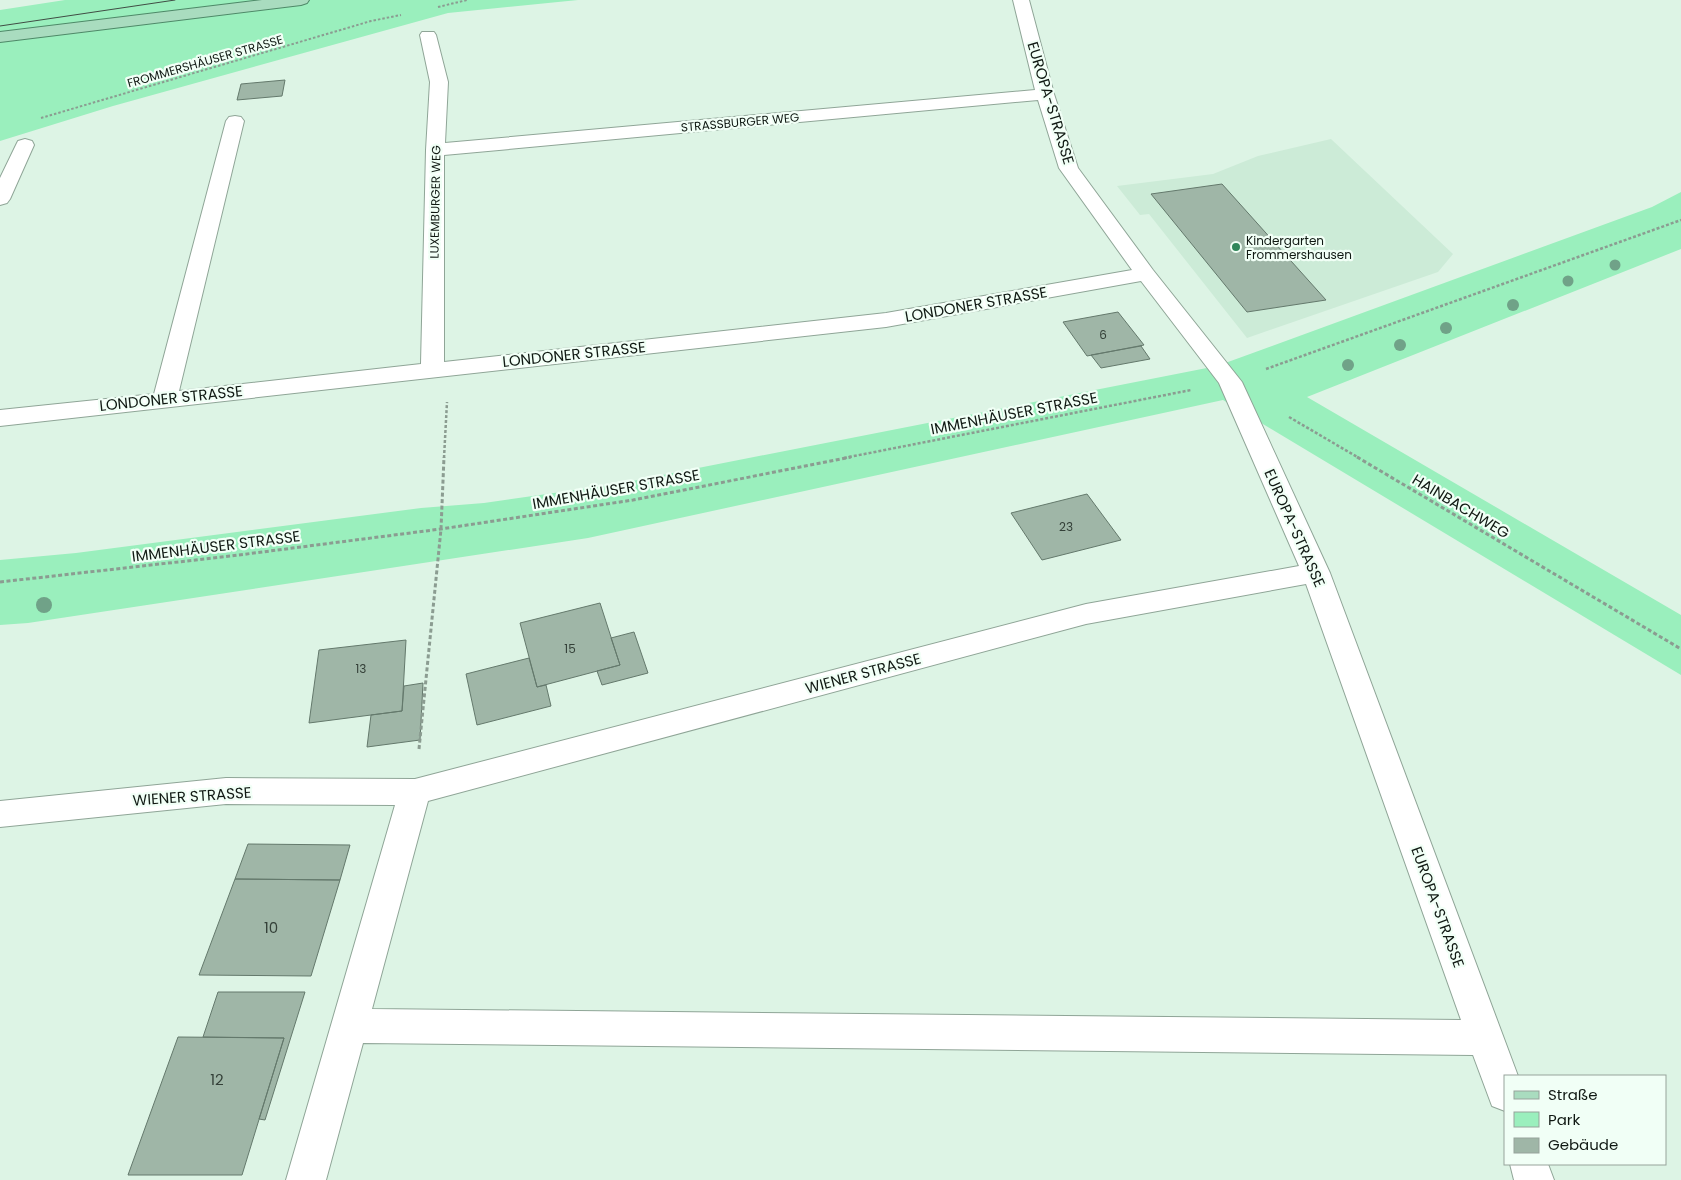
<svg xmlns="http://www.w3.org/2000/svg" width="1681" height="1180" font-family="Poppins,sans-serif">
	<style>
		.built { fill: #ccebd7 }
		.green { fill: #9aefbd }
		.building { fill: #9fb6a7; stroke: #64796c }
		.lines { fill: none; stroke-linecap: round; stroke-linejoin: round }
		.minor-casing { stroke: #8fa597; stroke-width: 2 }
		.major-casing { stroke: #4e8968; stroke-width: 2 }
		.path-far2 { stroke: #8b9c91; stroke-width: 2; stroke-dasharray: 2.5 2; stroke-linecap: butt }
		.path-far1 { stroke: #8b9c91; stroke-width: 2.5; stroke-dasharray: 3 2; stroke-linecap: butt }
		.path { stroke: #8b9c91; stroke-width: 3; stroke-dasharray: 4 2.5; stroke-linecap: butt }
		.minor { fill: #fff; fill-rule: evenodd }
		.major { fill: #a9dcbf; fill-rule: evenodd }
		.tram { stroke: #404c44; stroke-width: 1 }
		.tree { fill: #70a288 }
		.poi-dot { fill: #30865a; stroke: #f1fff6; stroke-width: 2 }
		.labels { text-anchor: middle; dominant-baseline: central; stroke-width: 4.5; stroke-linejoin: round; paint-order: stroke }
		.far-street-label { font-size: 12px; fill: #101913; stroke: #f1fff6 }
		.far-poi-label { font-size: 12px; fill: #101913; stroke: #f1fff6; text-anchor: start }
		.number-label { font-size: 12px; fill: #344038 }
		.street-label { font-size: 15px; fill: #101913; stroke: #f1fff6 }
		.near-number-label { font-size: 15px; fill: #344038 }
	</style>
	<rect width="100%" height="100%" fill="#ddf4e5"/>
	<!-- built -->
	<path class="built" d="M1331 139 1453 254 1438 272 1247 338 1149 214 1140 215 1117 186 1213 174 1258 156Z"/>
	<!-- green -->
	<path class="green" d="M65 0H578L448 13 113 106 0 141V10Z
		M1681 192V249L1307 397 1681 615V675L1223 400 588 538 28 623 0 625V560L76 553 421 508 484 503 617 484 1217 366 1652 207Z"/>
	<!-- building -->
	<path class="building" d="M285 80 282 96 237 100 241 84Z
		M1222 184 1326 300 1247 312 1151 194Z
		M1118 312 1144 345 1087 356 1063 322Z
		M1141 346 1150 359 1101 368 1091 355Z
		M1087 494 1121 540 1042 560 1011 513Z
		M600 603 620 665 537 687 520 623Z
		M634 632 648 673 602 685 597 671 620 665 611 638Z
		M406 640 402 711 309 723 319 650Z
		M529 658 537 687 546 685 551 706 477 725 466 674Z
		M423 683 420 740 367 747 371 715 402 711 404 686Z
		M248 844 350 845 340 880 235 879Z
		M235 879 340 880 311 976 199 975Z
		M218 992H305L265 1120 259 1119 284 1038 203 1037Z
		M178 1037 284 1038 242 1175H128Z"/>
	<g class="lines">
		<!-- minor casing -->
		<g class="minor-casing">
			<path id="minor" d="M1013 0H1029L1054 94 1078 168 1153 270 1242 382 1330 573 1518 1076H1505V1111L1492 1106 1473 1055 363 1043 326 1180H286L395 805 226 804 0 827V801L226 778 415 779 1086 604 1299 566 1219 383 1141 281 886 327 0 426V410L154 394 226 121 229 117 235 116 241 117 244 121 179 391 421 364 426 150 430 82 420 35 422 32H434L436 35 448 82 445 143 1035 90ZM1038 100 1059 168 1132 270 886 313 444 362V155ZM1306 584 1461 1020 372 1009 428 801 1086 624Z
				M25 139 32 141 34 145 10 199 7 203 0 205V178L16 145 18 141Z
				M1510 1164H1548L1554 1180H1514Z"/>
		</g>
		<!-- major casing -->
		<g class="major-casing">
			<path id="major" d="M262 0H309L307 3 301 5 0 42V32Z"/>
		</g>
		<!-- path-far2 -->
		<path class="path-far2" d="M438 7 467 0
			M41 118 371 21 401 15"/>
		<!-- path-far1 -->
		<path class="path-far1" d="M1266 369 1681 220
			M1289 417 1359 458
			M444 458 447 402
			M844 458 1191 390"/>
		<!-- path -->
		<path class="path" d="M1357 457 1681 649
			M0 582 231 556 441 529 633 500 851 457
			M419 749 441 529 444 457"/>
		<!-- minor -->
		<use href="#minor" class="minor"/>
		<!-- major -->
		<use href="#major" class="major"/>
		<!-- tram -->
		<path class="tram" d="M0 26 175 0"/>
	</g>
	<!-- trees -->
	<g class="tree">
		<circle cx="1615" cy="265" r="5.5"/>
		<circle cx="1568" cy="281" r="5.5"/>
		<circle cx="1513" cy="305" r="6"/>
		<circle cx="1446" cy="328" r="6"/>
		<circle cx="1400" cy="345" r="6"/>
		<circle cx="1348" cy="365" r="6"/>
		<circle cx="44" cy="605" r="8"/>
	</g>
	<!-- markers -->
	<circle class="poi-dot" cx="1236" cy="247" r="5"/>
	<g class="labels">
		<!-- far-street labels -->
		<g class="far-street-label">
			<text transform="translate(205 61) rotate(-16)">FROMMERSHÄUSER STRASSE</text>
			<text transform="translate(740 122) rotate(-5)">STRASSBURGER WEG</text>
			<text transform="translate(435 202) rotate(-89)">LUXEMBURGER WEG</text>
		</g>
		<!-- far-poi labels -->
		<g class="far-poi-label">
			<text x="1246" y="240">Kindergarten<tspan x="1246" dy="14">Frommershausen</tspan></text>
		</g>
		<!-- number labels -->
		<g class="number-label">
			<text x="1103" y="334">6</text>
			<text x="1066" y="526">23</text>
			<text x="570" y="648">15</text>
			<text x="361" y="668">13</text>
		</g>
		<!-- street labels -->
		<g class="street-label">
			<text transform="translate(1051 103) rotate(73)">EUROPA-STRASSE</text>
			<text transform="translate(976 304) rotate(-10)">LONDONER STRASSE</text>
			<text transform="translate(574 354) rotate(-6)">LONDONER STRASSE</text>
			<text transform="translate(171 398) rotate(-6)">LONDONER STRASSE</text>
			<text transform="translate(1014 413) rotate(-11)">IMMENHÄUSER STRASSE</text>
			<text transform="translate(616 489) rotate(-10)">IMMENHÄUSER STRASSE</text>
			<text transform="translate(1461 506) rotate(31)">HAINBACHWEG</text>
			<text transform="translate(1295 528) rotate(66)">EUROPA-STRASSE</text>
			<text transform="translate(216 546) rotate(-7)">IMMENHÄUSER STRASSE</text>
			<text transform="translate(863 673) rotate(-15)">WIENER STRASSE</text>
			<text transform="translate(192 796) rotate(-4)">WIENER STRASSE</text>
			<text transform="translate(1438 907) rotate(70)">EUROPA-STRASSE</text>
		</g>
		<!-- near-number labels -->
		<g class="near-number-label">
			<text x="271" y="927">10</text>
			<text x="217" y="1079">12</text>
		</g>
	</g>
	<!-- legend -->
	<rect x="1504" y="1075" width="162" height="90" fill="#f1fff6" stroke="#97a39b"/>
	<rect x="1514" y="1091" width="25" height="8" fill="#a9dcbf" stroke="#97a39b"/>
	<text x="1548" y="1100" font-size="15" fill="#101913">Straße</text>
	<rect x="1514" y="1112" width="25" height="15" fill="#9aefbd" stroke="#97a39b"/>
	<text x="1548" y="1125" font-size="15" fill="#101913">Park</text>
	<rect x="1514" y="1138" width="25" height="15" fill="#9fb6a7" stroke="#97a39b"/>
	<text x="1548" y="1150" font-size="15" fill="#101913">Gebäude</text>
</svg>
